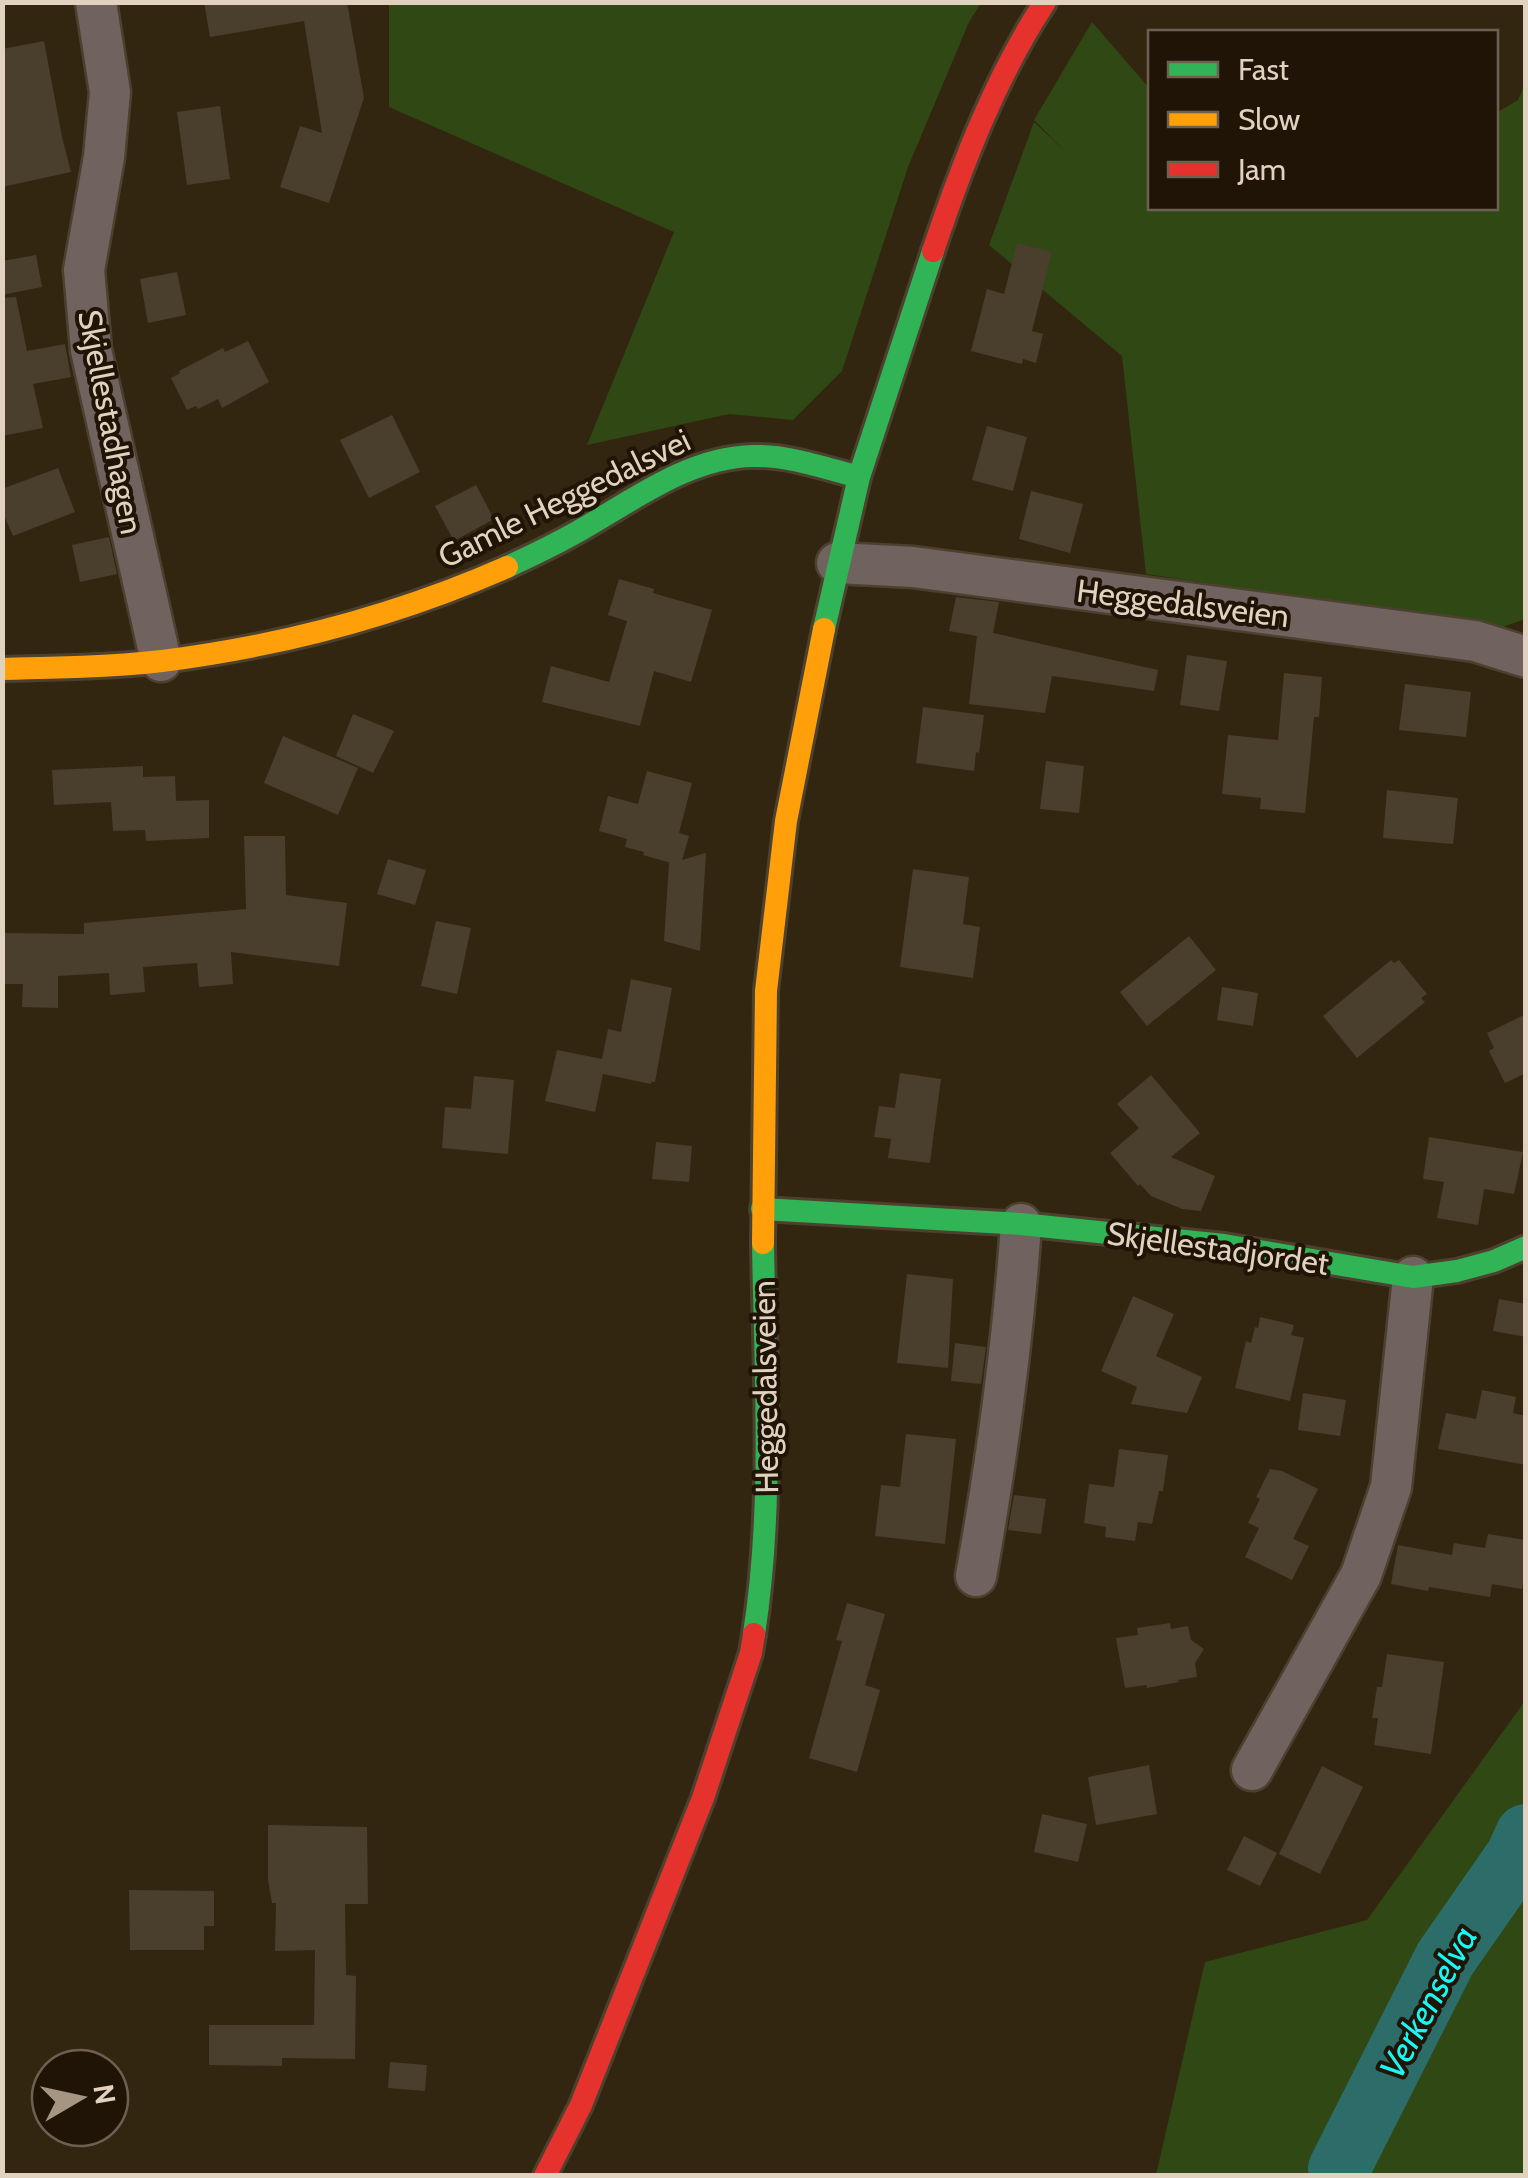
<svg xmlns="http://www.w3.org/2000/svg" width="1528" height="2178" font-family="Cabin,sans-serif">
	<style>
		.green { fill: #304814 }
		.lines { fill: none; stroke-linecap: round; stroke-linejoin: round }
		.river { stroke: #2c6d6a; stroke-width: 62 }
		.building { fill: #4a3e2c }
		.street-casing { stroke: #4c412f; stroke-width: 45 }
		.fast-casing { stroke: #4c412f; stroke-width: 28 }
		.slow-casing { stroke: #4c412f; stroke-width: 28 }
		.jam-casing { stroke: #4c412f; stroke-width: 28 }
		.street { stroke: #6f625f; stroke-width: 40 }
		.fast { stroke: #30b455; stroke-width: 22 }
		.slow { stroke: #ff9f0a; stroke-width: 22 }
		.jam { stroke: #e5322d; stroke-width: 22 }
		.labels { text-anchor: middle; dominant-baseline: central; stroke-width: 8; stroke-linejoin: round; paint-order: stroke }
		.street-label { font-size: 32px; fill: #e1d2bf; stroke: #1f1406 }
		.water-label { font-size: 35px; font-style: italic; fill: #17f7f4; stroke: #1f1406 }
	</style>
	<rect width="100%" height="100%" fill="#332610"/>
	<!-- green -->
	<path class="green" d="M389 3V2L981 3 969 22 908 167 842 371 793 420 729 414 587 445 674 232 389 107Z
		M1092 22 1150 89V208H1496V113L1518 100 1525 84V619L1503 627 1146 574 1122 356 989 245 1034 122 1065 151 1034 120Z
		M1525 1701V2175H1156L1205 1962 1367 1920Z"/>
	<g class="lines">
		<!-- river -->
		<path class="river" d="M1341 2176 1339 2169 1445 1959 1516 1857 1526 1835"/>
	</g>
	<!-- building -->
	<path class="building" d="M204 2H347L364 98 329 203 280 187 300 126 322 133 304 21 210 37Z
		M44 41 62 137 71 172 2 187V49Z
		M220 106 230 179 187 185 177 112Z
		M1017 243 1052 252 1032 331 1043 334 1036 363 1023 359 1022 364 971 351 987 289 1004 294Z
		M36 255 42 287 2 295V261Z
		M177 272 186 315 148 323 140 279Z
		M16 297 27 351 65 344 71 377 33 384 43 428 2 436V298Z
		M248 341 269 382 222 408 218 399 198 409 196 406 187 410 171 378 180 373 179 371 223 348 225 352Z
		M392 415 420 472 369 498 340 440Z
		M987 426 1027 437 1013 491 972 480Z
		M58 468 75 512 13 536 2 511V489Z
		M476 485 494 519 454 541 435 506Z
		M1031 491 1083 504 1070 553 1019 539Z
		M109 537 117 574 80 582 72 545Z
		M619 579 654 589 653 593 712 610 691 682 654 671 640 726 542 702 551 666 609 682 627 621 608 615Z
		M956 597 999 602 993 633 1158 670 1154 691 1052 676 1045 713 969 704 977 636 949 631Z
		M1187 655 1227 661 1219 711 1180 705Z
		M1284 673 1322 677 1319 717H1314L1305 813 1260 809 1261 798 1222 794 1228 735 1278 740Z
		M1405 684 1471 692 1466 737 1399 730Z
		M923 707 984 715 979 753 976 752 974 771 916 763Z
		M353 714 394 731 373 773 336 756Z
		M283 736 358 768 338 815 264 783Z
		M1046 761 1084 766 1079 813 1040 809Z
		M143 766V777L175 776 176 801 209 800V838L146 841 145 830 113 831 111 802 54 805 52 770Z
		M647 771 692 783 679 833 689 836 682 860 706 853 700 951 664 941 669 863H671L643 855 644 852 625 847 627 839 599 831 608 796 638 804Z
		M1387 790 1458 798 1453 844 1383 838Z
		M244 836H285L286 895 347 903 339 966 231 952 233 984 199 987 197 963 143 967 145 992 110 995 109 973 58 976V1008L22 1007 23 984H4L5 933 84 934V923L246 909Z
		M388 859 426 870 415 905 377 894Z
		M913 869 969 877 963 924 980 927 973 978 900 967Z
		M436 921 471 928 457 994 421 986Z
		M1189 936 1216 970 1147 1026 1120 992Z
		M1391 960 1394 963 1399 960 1427 994 1421 998 1425 1002 1357 1058 1323 1016Z
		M631 979 672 988 655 1082H651V1084L603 1074 595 1112 545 1101 557 1050 602 1059 608 1029 621 1032Z
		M1222 987 1258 993 1253 1026 1217 1020Z
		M1526 1014V1073L1505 1083 1489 1051 1494 1048 1487 1033Z
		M900 1073 941 1079 930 1163 888 1158 891 1139 874 1137 879 1106 895 1108Z
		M1151 1075 1200 1133 1171 1157 1215 1176 1201 1211 1182 1209 1151 1196 1140 1184 1138 1186 1110 1153 1139 1128 1117 1104Z
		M474 1076 514 1080 508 1154 442 1148 445 1107 471 1109Z
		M1429 1137 1523 1152 1514 1194 1484 1189 1478 1225 1437 1218 1444 1182 1423 1179Z
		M656 1142 692 1146 689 1182 652 1179Z
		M907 1274 953 1279 948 1368 897 1363Z
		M1133 1296 1174 1314 1156 1356 1202 1377 1187 1413 1131 1404 1137 1387 1101 1371Z
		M1499 1299 1526 1304V1337L1493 1331Z
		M1260 1317 1294 1325 1291 1335 1304 1338 1290 1401 1235 1388 1246 1341 1251 1343 1255 1327 1258 1328Z
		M955 1343 986 1347 981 1384 951 1381Z
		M1482 1390 1516 1397 1513 1413 1526 1416V1465L1438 1449 1446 1413 1476 1419Z
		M1303 1393 1346 1400 1340 1436 1298 1430Z
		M906 1434 956 1439 945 1544 875 1536 881 1485 900 1487Z
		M1119 1449 1168 1455 1163 1491H1159L1152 1524 1138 1522 1135 1541 1105 1537 1106 1527 1084 1523 1089 1484 1114 1487Z
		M1270 1469 1282 1471 1318 1489 1293 1539 1309 1546 1292 1580 1245 1557 1259 1528 1248 1523 1260 1499 1256 1497Z
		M1014 1495 1046 1499 1041 1534 1008 1530Z
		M1488 1534 1526 1540V1565L1522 1589 1492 1584 1490 1597 1429 1587 1428 1591 1391 1584 1398 1545 1452 1555 1454 1543 1485 1548Z
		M847 1603 885 1614 865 1685 880 1690 857 1772 809 1758 842 1641 836 1640Z
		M1170 1623 1171 1629 1188 1626 1191 1640 1204 1649 1195 1663 1197 1677 1178 1680 1179 1682 1147 1688 1146 1685 1125 1688 1116 1638 1138 1635 1137 1628Z
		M1387 1654 1444 1662 1431 1754 1374 1745 1378 1718H1372L1377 1687H1382Z
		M1149 1765 1157 1814 1096 1825 1088 1777Z
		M1322 1766 1363 1787 1320 1874 1279 1854Z
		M1042 1814 1087 1824 1078 1862 1034 1852Z
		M268 1825 367 1827 368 1904H345L346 1975 356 1976 355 2059 282 2058V2066L209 2065V2025H314L315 1950 275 1951 276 1903H272L268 1880Z
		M1244 1836 1277 1853 1260 1886 1227 1870Z
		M129 1890 214 1891V1926H204V1950H130Z
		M390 2062 427 2065 425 2091 388 2088Z"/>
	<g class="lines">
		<!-- street casing -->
		<g class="street-casing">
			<path id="street" d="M96 2 110 92 104 157 84 270 91 350 161 661
				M837 563 913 567 1475 641 1526 657
				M976 1576C997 1459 1013 1342 1021 1224
				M1252 1770 1361 1575 1391 1487 1413 1277"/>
		</g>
		<!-- fast casing -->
		<g class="fast-casing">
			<path id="fast" d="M507 567C531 556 554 545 577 532 631 502 688 457 753 456 789 455 824 468 859 477
				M824 629 859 477 933 251
				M762 1209 1021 1224 1224 1245 1413 1277 1457 1271 1494 1261 1526 1247
				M754 1634C774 1505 765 1374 763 1243"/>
		</g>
		<!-- slow casing -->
		<g class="slow-casing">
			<path id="slow" d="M2 669C55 668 109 667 162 661 281 646 398 615 507 567
				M763 1243 766 991 786 821 824 629"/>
		</g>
		<!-- jam casing -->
		<g class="jam-casing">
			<path id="jam" d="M933 251C962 165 995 78 1045 2
				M545 2176 581 2105 703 1798 751 1653 754 1634"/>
		</g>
		<!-- street -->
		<use href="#street" class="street"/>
		<!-- fast -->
		<use href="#fast" class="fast"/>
		<!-- slow -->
		<use href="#slow" class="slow"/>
		<!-- jam -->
		<use href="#jam" class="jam"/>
	</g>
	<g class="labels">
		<!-- street labels -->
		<g class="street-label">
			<text transform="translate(111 422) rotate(79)">Skjellestadhagen</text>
			<text transform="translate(564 498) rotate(-26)">Gamle Heggedalsvei</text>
			<text transform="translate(1183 603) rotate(7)">Heggedalsveien</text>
			<text transform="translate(1218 1248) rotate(8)">Skjellestadjordet</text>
			<text transform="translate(765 1387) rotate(-91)">Heggedalsveien</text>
		</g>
		<!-- water labels -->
		<g class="water-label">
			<text transform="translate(1428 2002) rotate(-62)">Verkenselva</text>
		</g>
	</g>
	<!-- border -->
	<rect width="1528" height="2178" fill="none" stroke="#e1d2bf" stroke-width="10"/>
	<!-- legend -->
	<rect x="1148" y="30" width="350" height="180" fill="#1f1406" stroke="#6d6050" stroke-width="2.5"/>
	<rect x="1168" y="62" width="50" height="15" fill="#30b455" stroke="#6d6050" stroke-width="2.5"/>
	<text x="1238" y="80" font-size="30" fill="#e1d2bf">Fast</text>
	<rect x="1168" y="112" width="50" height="15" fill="#ff9f0a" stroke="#6d6050" stroke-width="2.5"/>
	<text x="1238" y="130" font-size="30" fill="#e1d2bf">Slow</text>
	<rect x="1168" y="162" width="50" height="15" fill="#e5322d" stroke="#6d6050" stroke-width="2.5"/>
	<text x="1238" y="180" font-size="30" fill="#e1d2bf">Jam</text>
	<!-- north arrow -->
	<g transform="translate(80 2098) rotate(81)"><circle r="48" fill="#1f1406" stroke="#6d6050" stroke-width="2.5"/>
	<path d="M0-8L18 38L0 25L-18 38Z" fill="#a49682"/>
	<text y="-15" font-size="28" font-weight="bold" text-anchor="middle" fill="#e1d2bf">N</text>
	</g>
</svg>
